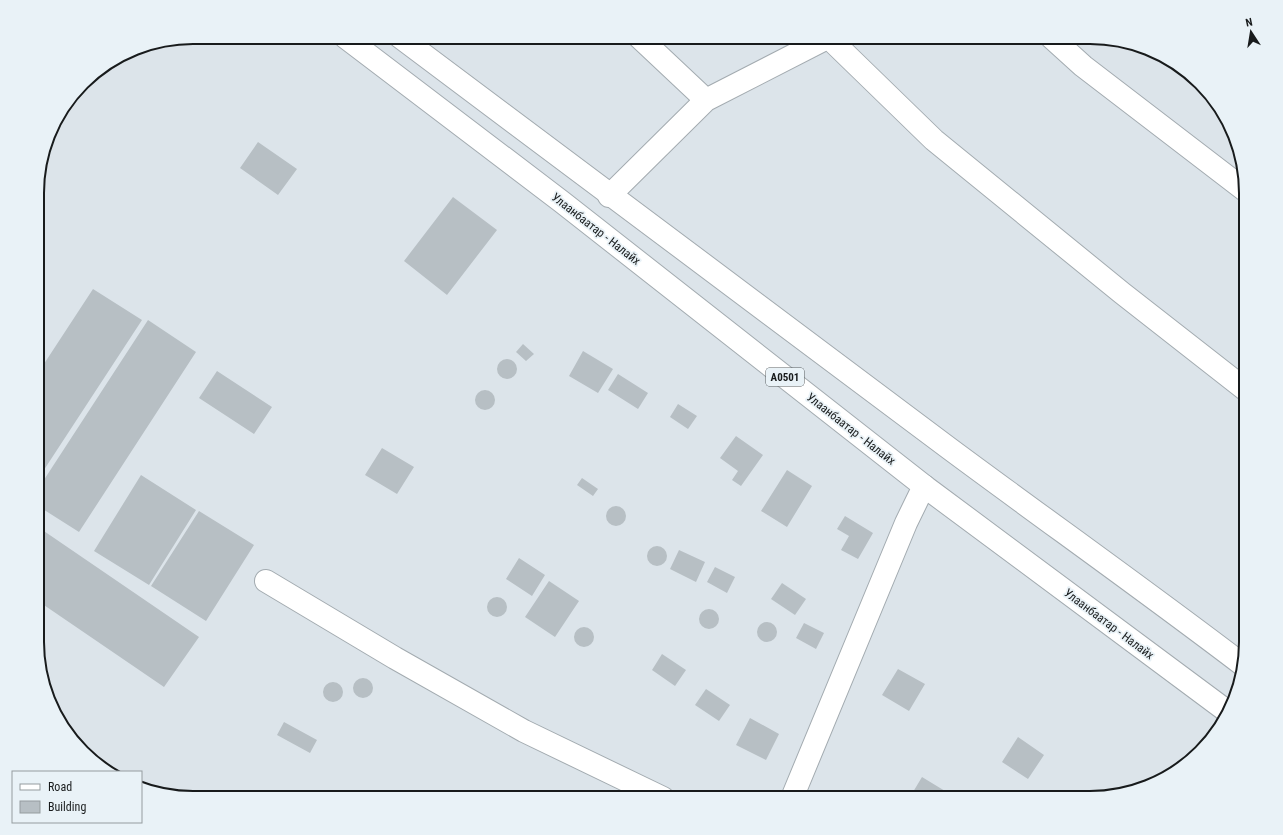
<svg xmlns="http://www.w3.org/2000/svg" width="1283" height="835" font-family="'Roboto Condensed',sans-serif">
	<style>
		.building { fill: #b7bfc4 }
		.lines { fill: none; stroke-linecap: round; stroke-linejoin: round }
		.minor-casing { stroke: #a3abb0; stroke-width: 24 }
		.highway-casing { stroke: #a3abb0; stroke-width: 24 }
		.minor { stroke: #fff; stroke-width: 22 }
		.highway { stroke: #fff; stroke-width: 22 }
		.labels { text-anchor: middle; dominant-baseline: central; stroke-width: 3.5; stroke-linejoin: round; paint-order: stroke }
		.shield { fill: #e9f2f7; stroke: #575c5e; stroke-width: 1 }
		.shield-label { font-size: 11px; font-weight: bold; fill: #181b1c }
		.street-label { font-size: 12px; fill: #181b1c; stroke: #e9f2f7 }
		.rim { fill: none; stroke: #181b1c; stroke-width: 2 }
	</style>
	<rect width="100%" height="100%" fill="#dce4ea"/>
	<!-- building -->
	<path class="building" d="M258 142 297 169 278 195 240 168Z
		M453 197 497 230 447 295 404 261Z
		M93 289 142 320 38 479V373Z
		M148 320 196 352 79 532 38 506V489Z
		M523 344 534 354 526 361 516 352Z
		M583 351 613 369 598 393 569 376Z
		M497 369a10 10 0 1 1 20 0a10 10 0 1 1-20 0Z
		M217 371 272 407 254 434 199 398Z
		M618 374 648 393 638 409 608 390Z
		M475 400a10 10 0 1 1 20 0a10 10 0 1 1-20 0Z
		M678 404 697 416 688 429 670 417Z
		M736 436 763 455 741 486 732 480 738 471 720 458Z
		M382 448 414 467 397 494 365 475Z
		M787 470 812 486 787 527 761 511Z
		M141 475 196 510 149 585 94 551Z
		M582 478 598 489 593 496 577 485Z
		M606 516a10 10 0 1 1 20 0a10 10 0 1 1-20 0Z
		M199 511 254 545 206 621 151 586Z
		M845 516 873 533 858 559 841 550 849 536 837 529Z
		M38 527 199 637 164 687 38 601Z
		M647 556a10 10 0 1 1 20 0a10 10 0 1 1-20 0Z
		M679 550 705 562 696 582 670 569Z
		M519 558 545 575 532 596 506 579Z
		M715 567 735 577 727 593 707 582Z
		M549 581 579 601 555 637 525 617Z
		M782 583 806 599 795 615 771 599Z
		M487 607a10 10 0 1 1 20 0a10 10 0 1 1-20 0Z
		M699 619a10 10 0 1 1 20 0a10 10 0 1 1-20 0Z
		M757 632a10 10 0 1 1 20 0a10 10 0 1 1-20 0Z
		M804 623 824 633 816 649 796 638Z
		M574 637a10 10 0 1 1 20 0a10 10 0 1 1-20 0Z
		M662 654 686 670 675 686 652 670Z
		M898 669 925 684 909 711 882 695Z
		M353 688a10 10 0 1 1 20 0a10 10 0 1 1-20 0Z
		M323 692a10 10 0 1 1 20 0a10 10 0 1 1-20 0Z
		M706 689 730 705 719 721 695 705Z
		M750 718 779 734 766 760 736 745Z
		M284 722 317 740 310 753 277 735Z
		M1018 737 1044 755 1028 779 1002 762Z
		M922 777 945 791 941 798 910 797Z
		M562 791 569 792 574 798H556L558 793Z
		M608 792 625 798H606Z"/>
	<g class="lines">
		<!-- minor casing -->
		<g class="minor-casing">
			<path id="minor" d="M639 37 706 100
				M828 37 934 140 1122 293 1246 390
				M1051 37 1083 66 1246 191
				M609 196 706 100 829 37
				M266 581 395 658 524 731 663 798
				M792 798 906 523 924 486"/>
		</g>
		<!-- highway casing -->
		<g class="highway-casing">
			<path id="highway" d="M345 37 562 202 924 486 1228 712
				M400 37C583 175 766 313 950 449 1047 521 1146 591 1243 665"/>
		</g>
		<!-- minor -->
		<use href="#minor" class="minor"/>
		<!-- highway -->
		<use href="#highway" class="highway"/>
	</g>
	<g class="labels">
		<!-- shield labels -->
		<rect class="shield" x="766" y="368" width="38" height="18" rx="3"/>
		<g class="shield-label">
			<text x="785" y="377">A0501</text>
		</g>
		<!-- street labels -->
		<g class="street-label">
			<text transform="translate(596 229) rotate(38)">Улаанбаатар - Налайх</text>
			<text transform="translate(851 429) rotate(38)">Улаанбаатар - Налайх</text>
			<text transform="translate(1109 624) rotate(37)">Улаанбаатар - Налайх</text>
		</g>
	</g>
	<!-- crop -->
	<path d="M0 0H1283V835H0ZM193 44H1090A149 149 0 0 1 1239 193V642A149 149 0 0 1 1090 791H193A149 149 0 0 1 44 642V193A149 149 0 0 1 193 44Z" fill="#e9f2f7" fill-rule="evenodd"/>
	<path class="rim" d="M193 44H1090A149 149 0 0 1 1239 193V642A149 149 0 0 1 1090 791H193A149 149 0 0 1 44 642V193A149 149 0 0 1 193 44Z"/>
	<!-- legend -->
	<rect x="12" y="771" width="130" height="52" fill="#e9f2f7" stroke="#959c9f"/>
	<rect x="20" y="784" width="20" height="6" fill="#ffffff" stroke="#959c9f"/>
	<text x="48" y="791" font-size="12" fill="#181b1c">Road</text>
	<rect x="20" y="801" width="20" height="12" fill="#b7bfc4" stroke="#959c9f"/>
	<text x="48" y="811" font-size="12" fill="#181b1c">Building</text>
	<!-- north arrow -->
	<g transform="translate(1251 32) rotate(348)" stroke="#e9f2f7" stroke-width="3" paint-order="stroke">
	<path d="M0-3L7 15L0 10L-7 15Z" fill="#181b1c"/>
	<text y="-6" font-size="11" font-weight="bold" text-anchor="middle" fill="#181b1c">N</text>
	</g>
</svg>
